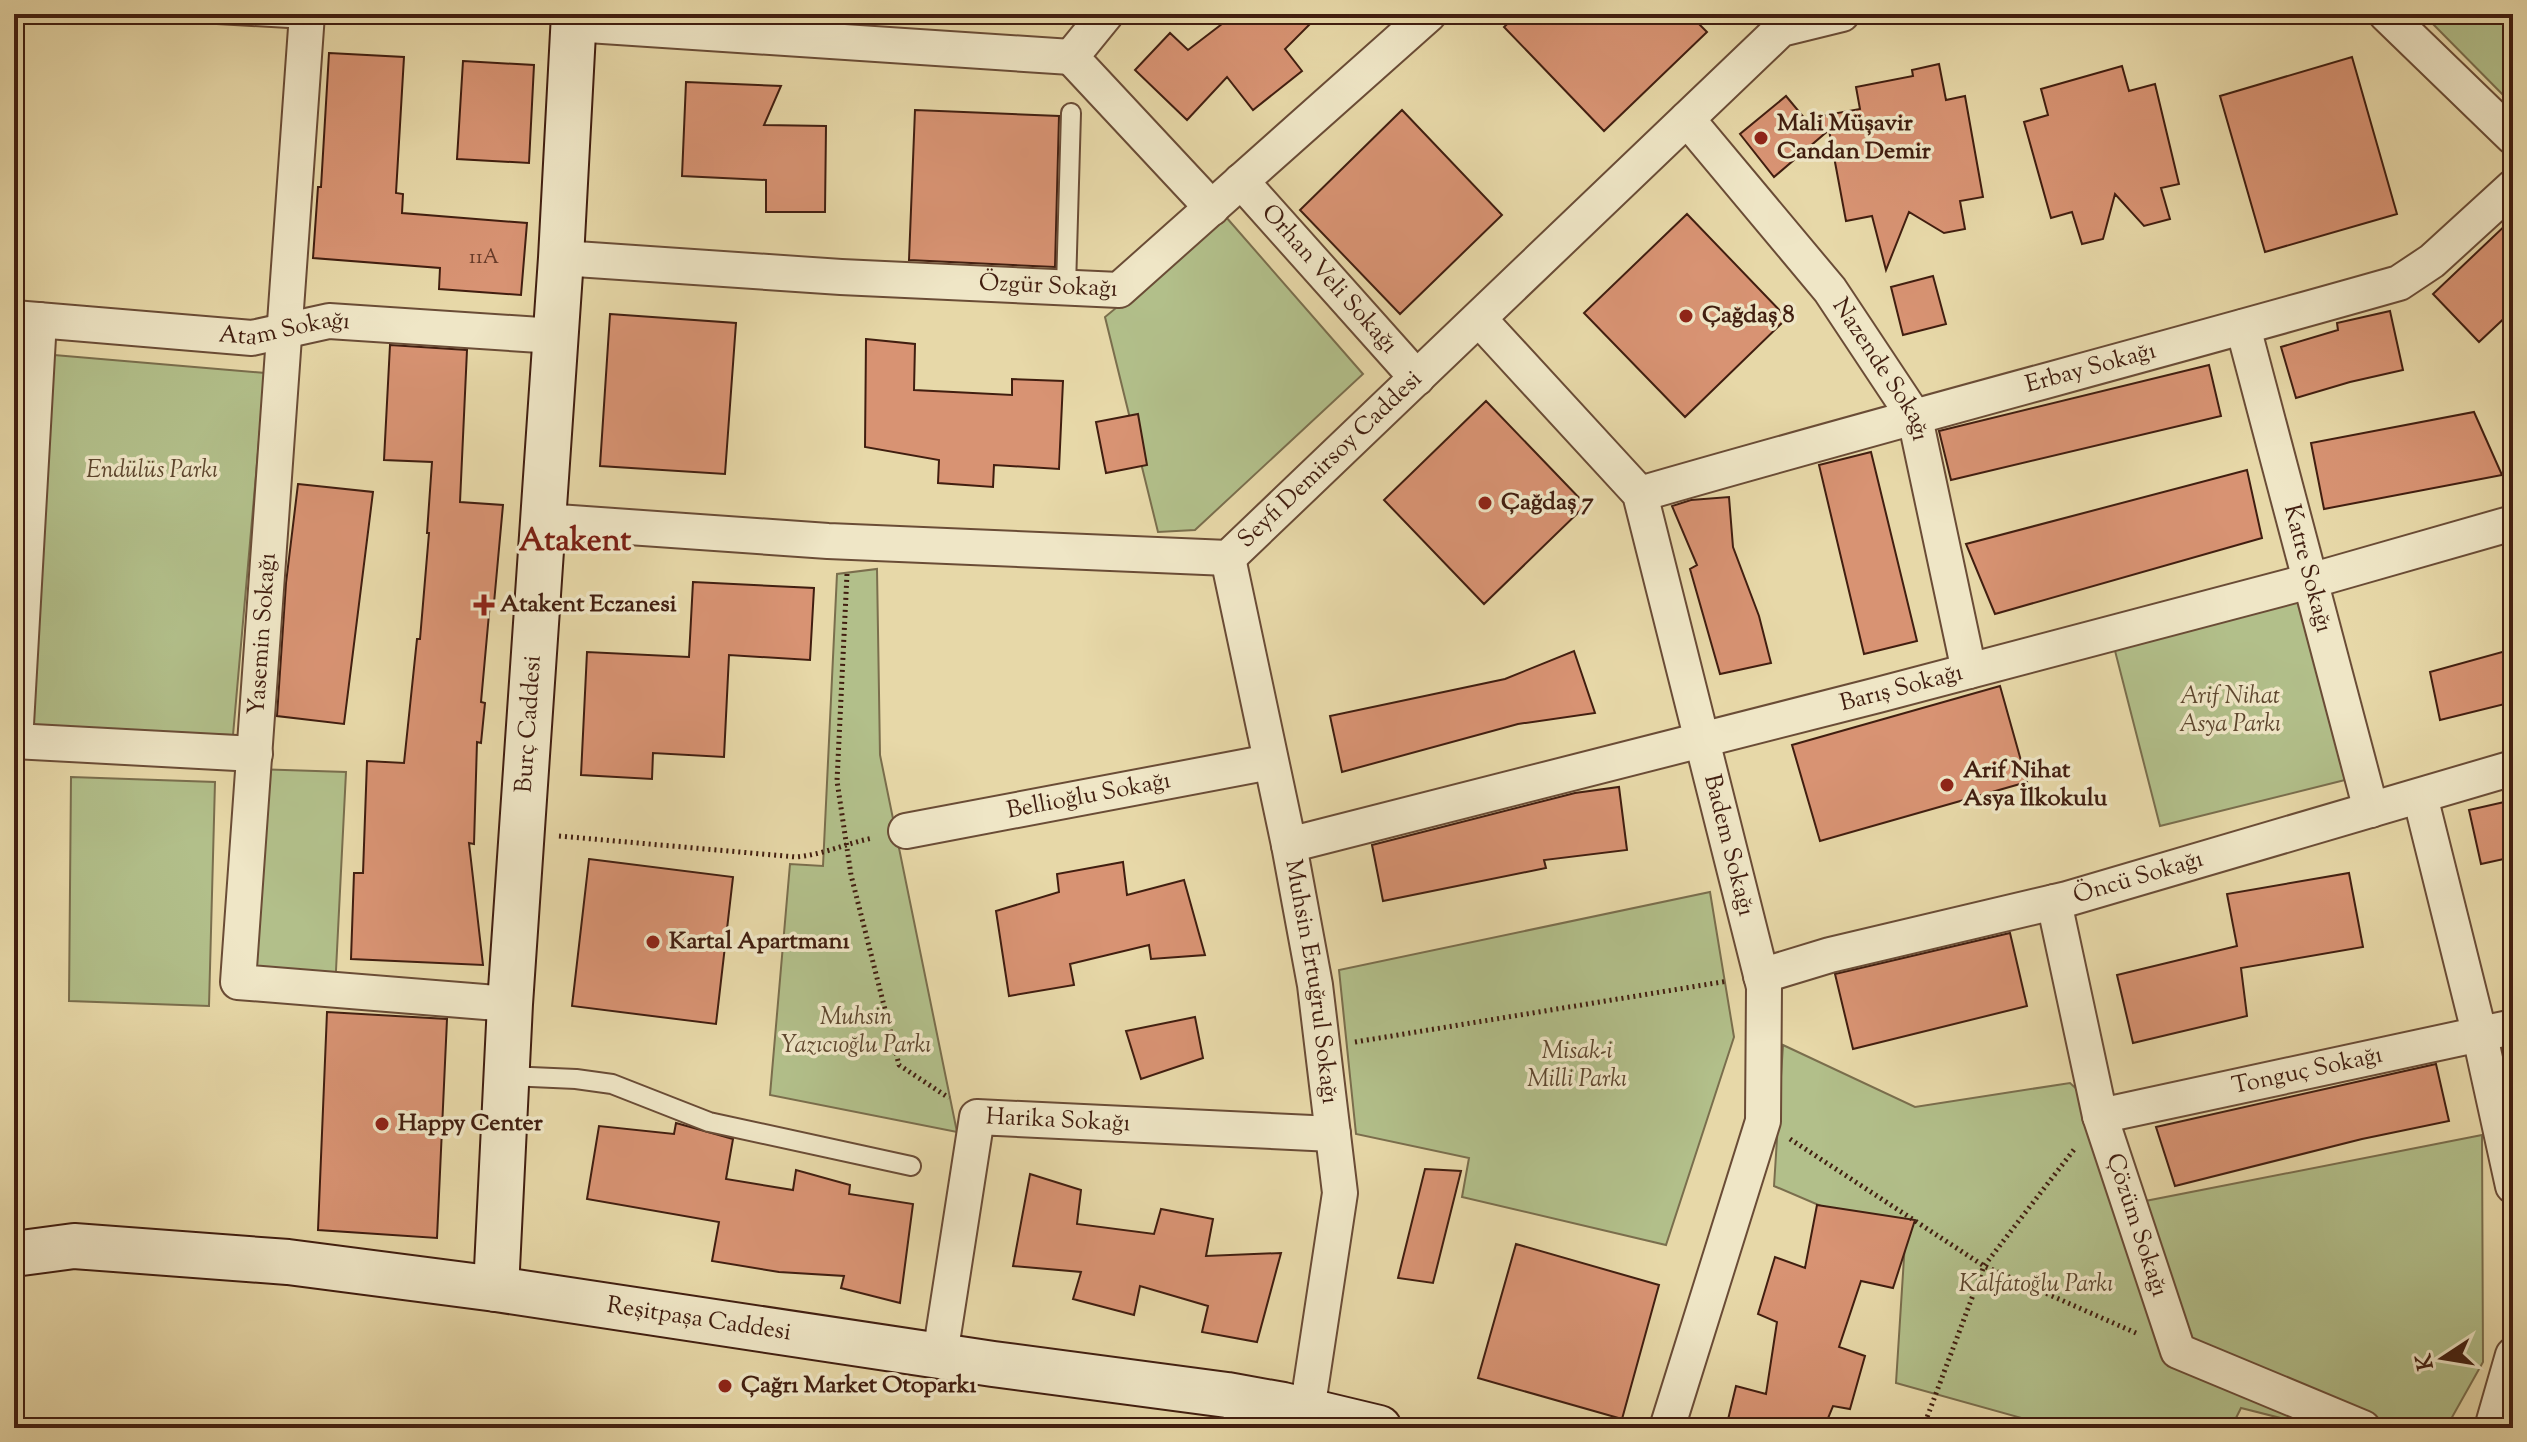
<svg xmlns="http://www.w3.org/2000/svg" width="2527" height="1442" font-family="'Sorts Mill Goudy',serif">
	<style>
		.green { fill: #b2bf8a; stroke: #7a6e4d; stroke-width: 2 }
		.building { fill: #d89373; stroke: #411e10; stroke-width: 2 }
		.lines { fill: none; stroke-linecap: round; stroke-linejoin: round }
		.lane-casing { stroke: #6a4c36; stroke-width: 22 }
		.street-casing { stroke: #6a4c36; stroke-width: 38 }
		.secondary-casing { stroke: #411e10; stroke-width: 48 }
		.path { stroke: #411e10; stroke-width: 5; stroke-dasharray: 2 4; stroke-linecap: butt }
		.lane { stroke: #efe6c6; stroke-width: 18 }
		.street { stroke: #efe6c6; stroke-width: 34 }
		.secondary { stroke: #efe6c6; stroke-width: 44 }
		.poi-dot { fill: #8f2418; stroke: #efe6c6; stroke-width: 3 }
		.labels { text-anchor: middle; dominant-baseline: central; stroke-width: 7; stroke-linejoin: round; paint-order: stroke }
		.number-label { font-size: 20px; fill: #673b29 }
		.poi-label { font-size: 24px; font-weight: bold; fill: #411e10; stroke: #efe6c6; text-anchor: start }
		.street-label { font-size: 24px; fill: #411e10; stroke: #efe6c6 }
		.park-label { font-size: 24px; font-style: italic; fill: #5d462e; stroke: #efe6c6 }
		.district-label { font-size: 32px; font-weight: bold; fill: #7a1f14; stroke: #efe6c6 }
	</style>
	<rect width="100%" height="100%" fill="#e7d8a8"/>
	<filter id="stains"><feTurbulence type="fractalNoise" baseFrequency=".0025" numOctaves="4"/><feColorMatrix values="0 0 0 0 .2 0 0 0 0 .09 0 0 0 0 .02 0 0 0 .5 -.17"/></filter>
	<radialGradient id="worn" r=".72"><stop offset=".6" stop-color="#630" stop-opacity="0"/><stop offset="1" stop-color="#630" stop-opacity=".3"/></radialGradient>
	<!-- green -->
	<path class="green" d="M2423 14H2513V105Z
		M1226 217 1363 374 1195 530 1158 532 1105 317Z
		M54 355 265 373 233 735 33 728Z
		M877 569 880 755 957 1132 770 1095 790 864 823 866 837 574Z
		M2299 594 2349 779 2160 826 2113 643Z
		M252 769 346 772 335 990 239 973Z
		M71 777 215 782 209 1006 69 1001Z
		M1710 892 1734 1037 1666 1245 1462 1197 1469 1158 1356 1134 1339 970Z
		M1783 1045 1915 1107 2070 1083 2122 1130 2140 1202 2482 1135 2483 1362 2446 1428H2320L2241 1408 2231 1428H2057L1896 1383 1905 1242 1774 1186Z"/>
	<!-- building -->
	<path class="building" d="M1235 14H1320L1285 49 1302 71 1253 110 1227 77 1187 120 1135 70 1170 33 1188 50Z
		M1518 14H1689L1707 32 1604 131 1504 27Z
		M329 53 404 57 396 193 403 194 402 213 527 223 521 295 439 289 440 268 313 258 318 187H321Z
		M2352 57 2397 214 2265 252 2220 96Z
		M463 61 534 65 529 163 457 159Z
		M1939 64 1946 100 1965 96 1983 197 1960 201 1965 229 1944 233 1909 212 1886 270 1872 216 1846 221 1829 130 1774 177 1740 134 1786 96 1805 119 1860 109 1856 87 1913 76 1912 70Z
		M2122 66 2129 91 2155 84 2179 184 2161 188 2170 219 2144 226 2115 194 2103 239 2082 244 2072 212 2051 218 2024 122 2048 115 2041 89Z
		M686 82 781 86 764 125 826 126 825 212H766V180L682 176Z
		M915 110 1059 116 1055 267 909 260Z
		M1402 110 1502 215 1400 314 1300 210Z
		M1687 214 1787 318 1685 417 1584 313Z
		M2513 218V310L2479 342 2433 294Z
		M1933 276 1946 324 1903 335 1891 287Z
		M2390 311 2403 370 2350 382 2296 398 2281 347 2338 330 2337 323Z
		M610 314 736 323 725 474 600 466Z
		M866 339 915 344 914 390 1012 395V379L1063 381 1059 469 994 465 993 487 938 483 939 460 865 447Z
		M390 345 467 350 460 502 503 505 494 603H490L481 702 485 703 481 743 477 742 474 844 469 843 483 965 351 959 354 873H363L367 761 404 763 417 639H420L429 533H427L432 462 384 460Z
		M2209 365 2221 416 1951 480 1939 431Z
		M1486 401 1586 505 1484 604 1384 500Z
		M2474 412 2502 475 2324 509 2311 443Z
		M1138 414 1147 465 1106 473 1096 422Z
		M1871 452 1917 641 1864 654 1819 465Z
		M2247 470 2262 538 1995 614 1966 544Z
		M298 484 373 492 344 724 277 716 286 583Z
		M1729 497 1733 547 1759 616 1771 663 1720 674 1690 569 1697 565 1672 506 1691 500Z
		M693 582 814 588 810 660 729 655 724 757 653 753 652 779 581 775 587 652 689 657Z
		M2513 649V702L2440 720 2430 672Z
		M1574 651 1595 713 1518 724 1342 772 1330 716 1505 679Z
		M2000 686 2027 782 1820 841 1792 745Z
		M1619 787 1627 850 1544 860 1546 868 1383 901 1372 845 1575 793Z
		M2513 800V857L2481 864 2469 810Z
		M589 859 733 877 716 1024 572 1006Z
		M1123 862 1127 895 1184 880 1205 955 1151 959 1149 945 1070 964 1074 985 1009 996 996 911 1059 892 1057 874Z
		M2349 873 2363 947 2241 968 2247 1016 2133 1043 2117 975 2237 946 2227 894Z
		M2010 933 2027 1006 1853 1049 1835 974Z
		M327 1012 447 1019 437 1238 318 1230Z
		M1195 1017 1203 1058 1141 1079 1126 1031Z
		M2436 1064 2449 1121 2362 1139 2175 1186 2156 1127Z
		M676 1123 733 1139 726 1179 793 1190 796 1170 850 1185 849 1194 913 1204 900 1303 841 1288 844 1276 779 1272 712 1261 719 1222 587 1199 599 1126 674 1134Z
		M1425 1169 1461 1171 1433 1283 1398 1278Z
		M1030 1174 1081 1190 1077 1224 1154 1234 1161 1209 1213 1219 1206 1256 1281 1253 1257 1342 1202 1332 1208 1306 1140 1286 1134 1315 1073 1299 1081 1272 1013 1266Z
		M1817 1205 1915 1220 1893 1288 1861 1281 1839 1347 1865 1356 1850 1409 1833 1406 1824 1428H1726L1736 1386 1766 1394 1777 1322 1758 1314 1775 1257 1805 1268Z
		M1516 1244 1659 1285 1622 1419 1478 1378Z"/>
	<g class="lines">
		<!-- lane casing -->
		<g class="lane-casing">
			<path id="lane" d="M217 14 306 19
				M1066 287 1071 113
				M506 1076 576 1079 612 1084 709 1122 911 1166"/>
		</g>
		<!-- street casing -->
		<g class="street-casing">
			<g id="street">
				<path d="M307 14 238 982 510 1004"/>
				<path d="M1106 14 1071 57 1212 208"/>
				<path d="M2386 14 2513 137"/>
				<path d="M573 24 1071 57"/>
				<path id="s1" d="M1687 119 1830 290 1915 418 1969 671"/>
				<path id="s2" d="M1241 181 1417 378"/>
				<path id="s3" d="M561 258 841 277 1119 290 1429 14"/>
				<path id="s4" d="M14 318 252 338 329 321 555 336"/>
				<path id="s5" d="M1479 319 1640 494 1764 987 1763 1121 1667 1428"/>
				<path id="s6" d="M2243 327 2371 810"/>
				<path id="s7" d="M1640 494C1892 421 2146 355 2399 283L2432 261 2513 187"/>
				<path id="s8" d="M543 521 828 541 1228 558 1781 29 1842 14"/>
				<path id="s9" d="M1228 558 1289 845 1315 985 1340 1193 1307 1411"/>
				<path d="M14 741 255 754"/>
				<path d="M15 742 39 320"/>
				<path d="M2420 796 2480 1036 2513 1186"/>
				<path id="s10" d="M906 831 1270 762"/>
				<path id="s11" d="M1289 845 1878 695 2310 581 2513 523"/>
				<path id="s12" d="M2054 902 2100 1116 2178 1351 2363 1428"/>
				<path id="s13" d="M1761 976 1830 955 2067 899 2513 768"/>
				<path id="s14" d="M2100 1116 2513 1027"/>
				<path id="s15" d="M940 1355 977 1117 1333 1134"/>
				<path d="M2492 1428 2513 1355"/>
			</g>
		</g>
		<!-- secondary casing -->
		<g class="secondary-casing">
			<g id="secondary">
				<path id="s16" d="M14 1254 74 1246 288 1262 496 1289 993 1364 1227 1395 1283 1405 1379 1428"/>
				<path id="s17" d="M496 1289 510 1004 561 258 574 14"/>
			</g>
		</g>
		<!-- path -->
		<path class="path" d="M847 574 837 781 851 875 899 1065 949 1098
			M559 836 796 857C822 855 847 843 873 838
			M1355 1042 1728 981
			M1790 1139 1984 1266 2136 1333
			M1923 1428 1984 1266 2076 1147"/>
		<!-- lane -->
		<use href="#lane" class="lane"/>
		<!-- street -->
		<use href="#street" class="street"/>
		<!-- secondary -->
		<use href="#secondary" class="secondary"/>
	</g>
	<!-- markers -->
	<g class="poi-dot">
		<circle cx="1761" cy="138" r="8"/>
		<circle cx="1686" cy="316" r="8"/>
		<circle cx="1485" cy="503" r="8"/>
		<path d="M480 593h8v8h8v8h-8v8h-8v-8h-8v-8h8z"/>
		<circle cx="1947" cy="785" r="8"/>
		<circle cx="653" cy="942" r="8"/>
		<circle cx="382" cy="1124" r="8"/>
		<circle cx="725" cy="1386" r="8"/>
	</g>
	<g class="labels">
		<!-- number labels -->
		<g class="number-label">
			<text x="484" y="258">11A</text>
		</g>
		<!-- poi labels -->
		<g class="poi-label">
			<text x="1777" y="124">Mali Müşavir<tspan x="1777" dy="28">Candan Demir</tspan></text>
			<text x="1702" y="316">Çağdaş 8</text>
			<text x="1501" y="503">Çağdaş 7</text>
			<text x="500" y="605">Atakent Eczanesi</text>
			<text x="1963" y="771">Arif Nihat<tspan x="1963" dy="28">Asya İlkokulu</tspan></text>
			<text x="669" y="942">Kartal Apartmanı</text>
			<text x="398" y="1124">Happy Center</text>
			<text x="741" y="1386">Çağrı Market Otoparkı</text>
		</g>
		<!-- street labels -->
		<g class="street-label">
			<text stroke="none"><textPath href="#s2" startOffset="132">Orhan Veli Sokağı</textPath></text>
			<text stroke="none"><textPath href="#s3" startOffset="488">Özgür Sokağı</textPath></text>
			<text stroke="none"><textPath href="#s4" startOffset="272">Atam Sokağı</textPath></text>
			<text stroke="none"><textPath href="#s7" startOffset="468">Erbay Sokağı</textPath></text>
			<text stroke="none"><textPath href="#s1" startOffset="318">Nazende Sokağı</textPath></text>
			<text stroke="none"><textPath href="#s8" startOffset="828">Seyfi Demirsoy Caddesi</textPath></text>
			<text stroke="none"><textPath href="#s6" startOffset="250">Katre Sokağı</textPath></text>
			<text transform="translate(263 634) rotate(-86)">Yasemin Sokağı</text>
			<text stroke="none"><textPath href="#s11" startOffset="632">Barış Sokağı</textPath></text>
			<text stroke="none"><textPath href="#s17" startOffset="566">Burç Caddesi</textPath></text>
			<text stroke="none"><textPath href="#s10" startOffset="186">Bellioğlu Sokağı</textPath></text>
			<text stroke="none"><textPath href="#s5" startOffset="600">Badem Sokağı</textPath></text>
			<text stroke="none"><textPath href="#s13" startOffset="390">Öncü Sokağı</textPath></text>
			<text stroke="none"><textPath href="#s9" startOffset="432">Muhsin Ertuğrul Sokağı</textPath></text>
			<text stroke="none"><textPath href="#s14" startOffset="212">Tonguç Sokağı</textPath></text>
			<text stroke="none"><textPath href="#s15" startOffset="322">Harika Sokağı</textPath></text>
			<text stroke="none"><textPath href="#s12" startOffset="334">Çözüm Sokağı</textPath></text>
			<text stroke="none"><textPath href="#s16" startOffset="690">Reşitpaşa Caddesi</textPath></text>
		</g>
		<!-- park labels -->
		<g class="park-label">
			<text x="152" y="471">Endülüs Parkı</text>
			<text x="2230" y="697">Arif Nihat<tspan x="2230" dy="28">Asya Parkı</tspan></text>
			<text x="856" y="1018">Muhsin<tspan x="856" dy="28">Yazıcıoğlu Parkı</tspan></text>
			<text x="1577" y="1052">Misak-i<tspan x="1577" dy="28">Milli Parkı</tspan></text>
			<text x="2036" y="1285">Kalfatoğlu Parkı</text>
		</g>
		<!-- district labels -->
		<g class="district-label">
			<text x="575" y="542">Atakent</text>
		</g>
	</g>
	<!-- margin -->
	<rect width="2527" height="1442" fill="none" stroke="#e7d8a8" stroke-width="48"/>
	<rect x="16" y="16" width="2495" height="1410" fill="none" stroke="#411e10" stroke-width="4"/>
	<rect x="24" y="24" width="2479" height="1394" fill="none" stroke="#411e10" stroke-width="2"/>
	<!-- north arrow -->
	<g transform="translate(2443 1358) rotate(258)" stroke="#efe6c6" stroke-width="6" paint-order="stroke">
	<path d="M0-6L14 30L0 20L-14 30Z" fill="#411e10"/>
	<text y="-12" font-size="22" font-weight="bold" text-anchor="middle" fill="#411e10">K</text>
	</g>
	<rect width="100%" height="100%" filter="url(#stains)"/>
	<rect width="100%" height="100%" fill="url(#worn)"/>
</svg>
